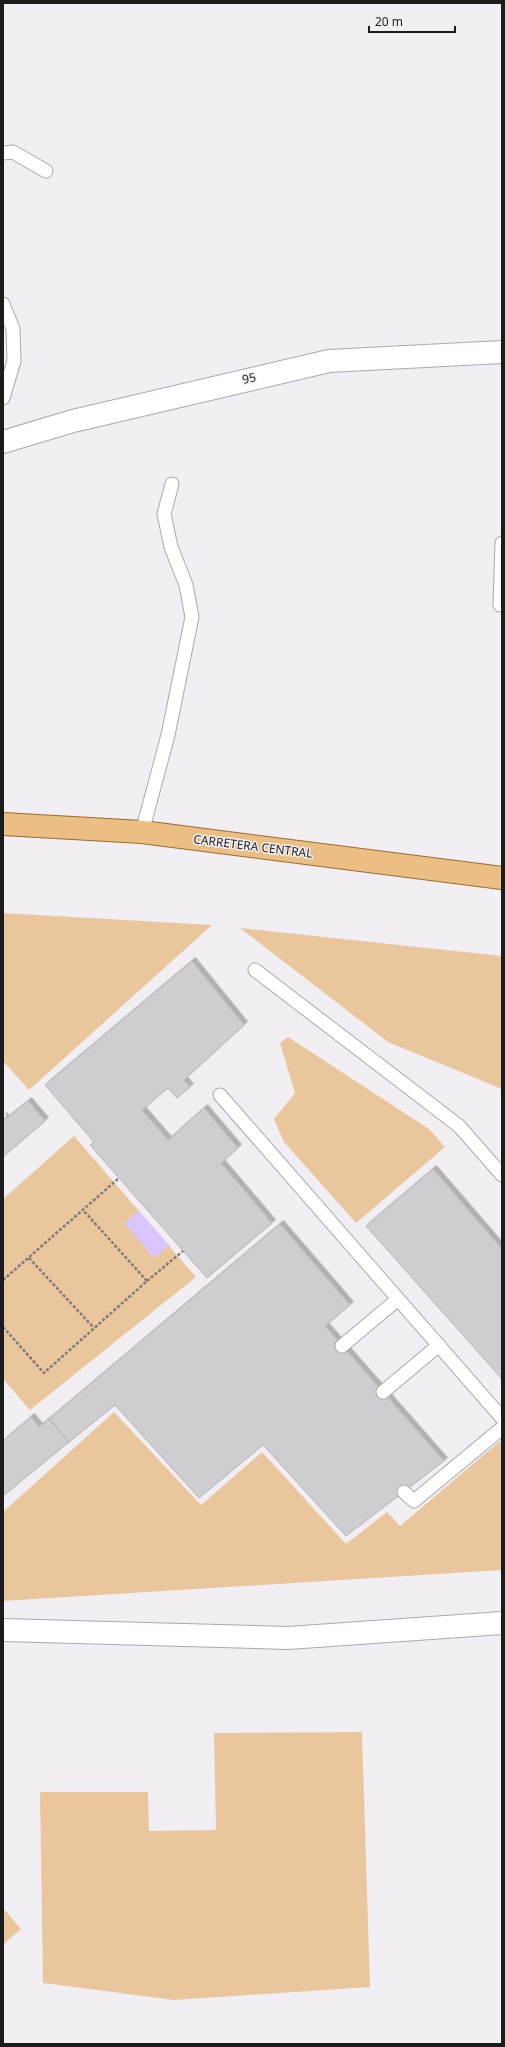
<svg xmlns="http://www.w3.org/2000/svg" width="505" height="2047" font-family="'Noto Sans',sans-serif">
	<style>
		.green { fill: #eac69d }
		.water { fill: #dac6ff }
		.building { fill: #cecdd1; stroke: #b6b4b8; filter: url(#shadow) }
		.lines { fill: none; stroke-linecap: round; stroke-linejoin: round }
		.lane-casing { stroke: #aaa9ad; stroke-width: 15 }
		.street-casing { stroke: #aaa9ad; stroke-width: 24 }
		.secondary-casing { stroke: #aaa9ad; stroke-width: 24 }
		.primary-casing { stroke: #9a6b2a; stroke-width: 24 }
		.path { stroke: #7c7b7e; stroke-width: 2.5; stroke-dasharray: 3 2; stroke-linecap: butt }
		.lane { stroke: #fff; stroke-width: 13 }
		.street { stroke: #fff; stroke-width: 22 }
		.secondary { stroke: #fff; stroke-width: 22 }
		.primary { stroke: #ebbf83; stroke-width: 22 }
		.labels { text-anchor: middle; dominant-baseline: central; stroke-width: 3; stroke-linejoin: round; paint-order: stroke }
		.street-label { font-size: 12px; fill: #1c1c1d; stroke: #f1eff4 }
	</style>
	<defs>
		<filter id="shadow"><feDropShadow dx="3.5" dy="-3.5" stdDeviation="0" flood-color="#0004"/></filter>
	</defs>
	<rect width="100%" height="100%" fill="#f1eff4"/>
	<!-- green -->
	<path class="green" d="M3 913 212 925 29 1090 3 1061Z
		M240 928 502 956V1089L388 1042Z
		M288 1037 429 1129 445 1147 356 1223 284 1142 274 1119 295 1093 280 1043Z
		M74 1136 196 1277 30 1410 3 1379V1199Z
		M114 1412 201 1505 262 1452 346 1544 387 1512 400 1526 500 1441 502 1443V1570L3 1601V1512Z
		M362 1732 370 1987 174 2000 43 1983 40 1792H148L149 1831 216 1830 214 1733Z
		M3 1908 21 1929 3 1945Z"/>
	<!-- water -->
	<path class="water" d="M139 1211 169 1245 154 1258 124 1223Z"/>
	<!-- building -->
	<path class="building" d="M192 961 244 1025 184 1080 190 1087 177 1098 168 1088 142 1110 168 1140 204 1108 238 1148 221 1163 272 1223 207 1278 90 1145 94 1142 45 1085Z
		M28 1101 45 1121 3 1157V1116L6 1119Z
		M433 1169 502 1249V1379L366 1226Z
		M280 1224 350 1305 325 1326 444 1461 346 1536 263 1445 199 1498 115 1405 69 1442 49 1419Z
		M31 1417 39 1427 49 1419 69 1442 3 1496V1441Z"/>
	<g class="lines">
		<!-- lane casing -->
		<g class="lane-casing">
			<path id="lane" d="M3 153 13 152 46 171
				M3 304 13 329 14 361 3 398
				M500 605 502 543
				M142 832 168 735 192 617 186 585 171 547 164 514 172 484
				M255 970 459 1126 502 1175
				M220 1095 502 1418
				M342 1346 398 1299
				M383 1392 439 1345
				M404 1492 414 1501 502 1428"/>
		</g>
		<!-- street casing -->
		<g class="street-casing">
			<path id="street" d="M3 442 73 421 329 361 502 352"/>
		</g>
		<!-- secondary casing -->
		<g class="secondary-casing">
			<path id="secondary" d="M3 1630 288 1638 502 1623"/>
		</g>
		<!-- primary casing -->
		<g class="primary-casing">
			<path id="primary" d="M3 824 142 832 502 878"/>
		</g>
		<!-- path -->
		<path class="path" d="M29 1258 94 1328
			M3 1280 119 1178
			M147 1281 183 1251
			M3 1327 44 1373 147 1281 83 1210"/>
		<!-- lane -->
		<use href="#lane" class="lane"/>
		<!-- street -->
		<use href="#street" class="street"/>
		<!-- secondary -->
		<use href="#secondary" class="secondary"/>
		<!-- primary -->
		<use href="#primary" class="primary"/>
	</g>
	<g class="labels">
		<!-- street labels -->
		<g class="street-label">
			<text transform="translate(249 378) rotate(-13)">95</text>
			<text transform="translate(253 846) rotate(7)">CARRETERA CENTRAL</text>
		</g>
	</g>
	<!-- border -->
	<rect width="505" height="2047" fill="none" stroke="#1c1c1d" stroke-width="8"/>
	<!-- scale -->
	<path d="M369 26v6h86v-6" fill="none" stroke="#1c1c1d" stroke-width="2"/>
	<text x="375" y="26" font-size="12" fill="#1c1c1d" stroke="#f1eff4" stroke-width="3" paint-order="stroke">20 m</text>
</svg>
